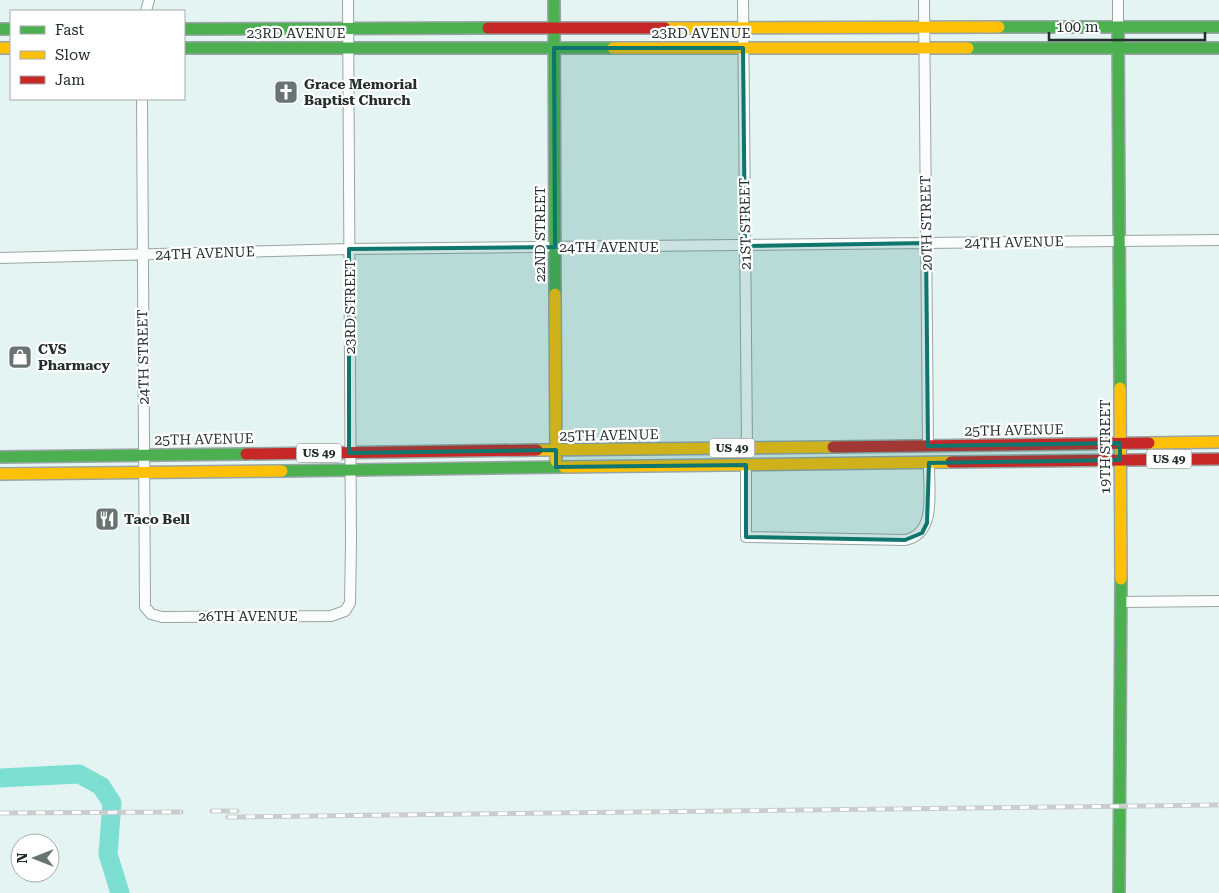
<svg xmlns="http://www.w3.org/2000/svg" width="1219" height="893" font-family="'Roboto Serif',serif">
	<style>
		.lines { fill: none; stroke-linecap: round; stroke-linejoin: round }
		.river { stroke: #7dded2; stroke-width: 19 }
		.street-casing { stroke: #99a5a4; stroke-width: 12 }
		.fast-casing { stroke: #99a5a4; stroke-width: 14 }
		.slow-casing { stroke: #99a5a4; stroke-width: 14 }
		.jam-casing { stroke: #99a5a4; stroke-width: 14 }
		.street { stroke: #fbfdfd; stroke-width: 10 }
		.fast { stroke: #4caf50; stroke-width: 11 }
		.slow { stroke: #ffc107; stroke-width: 11 }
		.jam { stroke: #c62828; stroke-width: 11 }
		.rail-casing { stroke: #c9cdcd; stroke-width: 5 }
		.rail { stroke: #fff; stroke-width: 3; stroke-dasharray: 9; stroke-linecap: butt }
		.marked { fill: #0f766e; fill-opacity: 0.2; stroke: #0f766e; stroke-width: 4; stroke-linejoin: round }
		.labels { text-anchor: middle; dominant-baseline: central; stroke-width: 4.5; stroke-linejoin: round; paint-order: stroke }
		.shield { fill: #fff; stroke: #656d6c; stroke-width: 1 }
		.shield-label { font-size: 12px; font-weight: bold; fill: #232f2d }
		.street-label { font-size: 14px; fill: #232f2d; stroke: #fff }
		.poi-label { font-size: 14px; font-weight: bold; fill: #232f2d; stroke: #fff; text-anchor: start }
	</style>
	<rect width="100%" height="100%" fill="#e4f4f2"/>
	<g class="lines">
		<!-- river -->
		<path class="river" d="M0 778 79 774 101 786 112 803 108 854 120 893"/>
		<!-- street casing -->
		<g class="street-casing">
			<path id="street" d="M743 0 747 448
				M924 0 928 446
				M1118 0V27
				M146 11 149 0
				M142 99 145 607 151 614 162 617 331 616 345 611 350 603 351 542 348 0
				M0 258 349 249 1219 240
				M746 465V537L905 540C938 534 928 488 929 463
				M1121 602 1219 601"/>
		</g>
		<!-- fast casing -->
		<g class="fast-casing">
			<path id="fast" d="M554 0 555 294
				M999 27H1219
				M1118 27 1120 388
				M0 29H11
				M184 29 488 28
				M184 48H613
				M968 48H1219
				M0 457 246 454
				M282 471 564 467
				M1119 893 1121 579"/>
		</g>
		<!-- slow casing -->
		<g class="slow-casing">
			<path id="slow" d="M665 28 999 27
				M0 48H11
				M613 48H968
				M555 294 556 461
				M1120 388 1121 579
				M1149 443 1219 442
				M537 450 833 447
				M564 467 951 462
				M0 474 282 471"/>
		</g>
		<!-- jam casing -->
		<g class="jam-casing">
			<path id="jam" d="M488 28H665
				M833 447 1149 443
				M246 454 537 450
				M951 462 1219 459"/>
		</g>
		<!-- street -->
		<use href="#street" class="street"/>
		<!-- fast -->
		<use href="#fast" class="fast"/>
		<!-- slow -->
		<use href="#slow" class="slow"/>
		<!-- jam -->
		<use href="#jam" class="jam"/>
		<!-- rail casing -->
		<g class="rail-casing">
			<path id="rail" d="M212 811H237
				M0 813 181 812
				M228 817 1219 805"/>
		</g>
		<!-- rail -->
		<use href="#rail" class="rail"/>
	</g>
	<!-- marked area -->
	<path class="marked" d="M554 48H743L745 246 926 243 928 446 1120 443V460L929 463 927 523 922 533 905 540 746 537V465L556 467V450L349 453V249L555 247Z"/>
	<!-- icons -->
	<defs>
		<g id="church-square" transform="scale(1.25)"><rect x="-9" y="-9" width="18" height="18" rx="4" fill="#677472" stroke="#fff"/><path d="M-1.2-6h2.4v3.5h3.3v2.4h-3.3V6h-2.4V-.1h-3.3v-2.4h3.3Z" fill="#fff"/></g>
		<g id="shop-square" transform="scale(1.25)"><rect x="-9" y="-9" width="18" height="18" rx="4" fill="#677472" stroke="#fff"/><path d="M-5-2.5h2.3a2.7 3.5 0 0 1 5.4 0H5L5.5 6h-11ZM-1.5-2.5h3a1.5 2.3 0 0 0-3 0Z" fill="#fff"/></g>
		<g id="restaurant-square" transform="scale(1.25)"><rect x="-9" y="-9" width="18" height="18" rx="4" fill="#677472" stroke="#fff"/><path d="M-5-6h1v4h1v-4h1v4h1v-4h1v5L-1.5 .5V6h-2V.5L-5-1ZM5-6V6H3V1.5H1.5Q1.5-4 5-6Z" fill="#fff"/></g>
	</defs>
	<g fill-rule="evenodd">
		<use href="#church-square" x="286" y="92"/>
		<use href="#shop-square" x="20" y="357"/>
		<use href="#restaurant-square" x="107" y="519"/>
	</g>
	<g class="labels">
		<!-- shield labels -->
		<g class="shield">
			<rect x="709.5" y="438.5" width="45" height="19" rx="4"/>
			<rect x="296.5" y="443.5" width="45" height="19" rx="4"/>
			<rect x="1146.5" y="449.5" width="45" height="19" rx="4"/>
		</g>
		<g class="shield-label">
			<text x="732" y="448">US 49</text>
			<text x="319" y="453">US 49</text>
			<text x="1169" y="459">US 49</text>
		</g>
		<!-- street labels -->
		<g class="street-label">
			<text x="296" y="33">23RD AVENUE</text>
			<text x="701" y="33">23RD AVENUE</text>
			<text transform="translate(926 223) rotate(-91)">20TH STREET</text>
			<text transform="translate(745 224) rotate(-91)">21ST STREET</text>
			<text transform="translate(540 234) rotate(-90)">22ND STREET</text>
			<text transform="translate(1014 242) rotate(-1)">24TH AVENUE</text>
			<text x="609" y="247">24TH AVENUE</text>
			<text transform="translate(205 253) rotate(-2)">24TH AVENUE</text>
			<text transform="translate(350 307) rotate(-90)">23RD STREET</text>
			<text transform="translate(143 357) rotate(-91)">24TH STREET</text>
			<text transform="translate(1014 430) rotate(-1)">25TH AVENUE</text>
			<text transform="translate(609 435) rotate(-1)">25TH AVENUE</text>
			<text transform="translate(204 439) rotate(-1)">25TH AVENUE</text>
			<text transform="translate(1105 447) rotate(-90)">19TH STREET</text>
			<text x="248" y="616">26TH AVENUE</text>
		</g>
		<!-- poi labels -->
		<g class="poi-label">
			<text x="304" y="84">Grace Memorial<tspan x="304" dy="16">Baptist Church</tspan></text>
			<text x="38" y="349">CVS<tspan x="38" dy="16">Pharmacy</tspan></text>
			<text x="124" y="519">Taco Bell</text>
		</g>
	</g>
	<!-- legend -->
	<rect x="10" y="10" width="175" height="90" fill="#ffffff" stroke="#a7acab"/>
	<rect x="20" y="26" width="25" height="8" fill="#4caf50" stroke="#a7acab"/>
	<text x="55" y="35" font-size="15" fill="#232f2d">Fast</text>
	<rect x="20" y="51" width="25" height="8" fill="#ffc107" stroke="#a7acab"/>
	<text x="55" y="60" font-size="15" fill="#232f2d">Slow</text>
	<rect x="20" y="76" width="25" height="8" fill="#c62828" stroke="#a7acab"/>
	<text x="55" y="85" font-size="15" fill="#232f2d">Jam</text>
	<!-- north arrow -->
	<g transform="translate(35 858) rotate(270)"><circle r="24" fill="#ffffff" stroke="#a7acab"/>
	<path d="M0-4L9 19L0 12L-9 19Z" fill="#677472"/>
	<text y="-8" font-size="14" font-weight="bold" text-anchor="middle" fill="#232f2d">N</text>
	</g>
	<!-- scale -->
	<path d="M1049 32v8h156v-8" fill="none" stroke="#232f2d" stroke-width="2.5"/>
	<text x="1056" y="32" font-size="15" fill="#232f2d" stroke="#ffffff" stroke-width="4" paint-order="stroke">100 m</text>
</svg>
